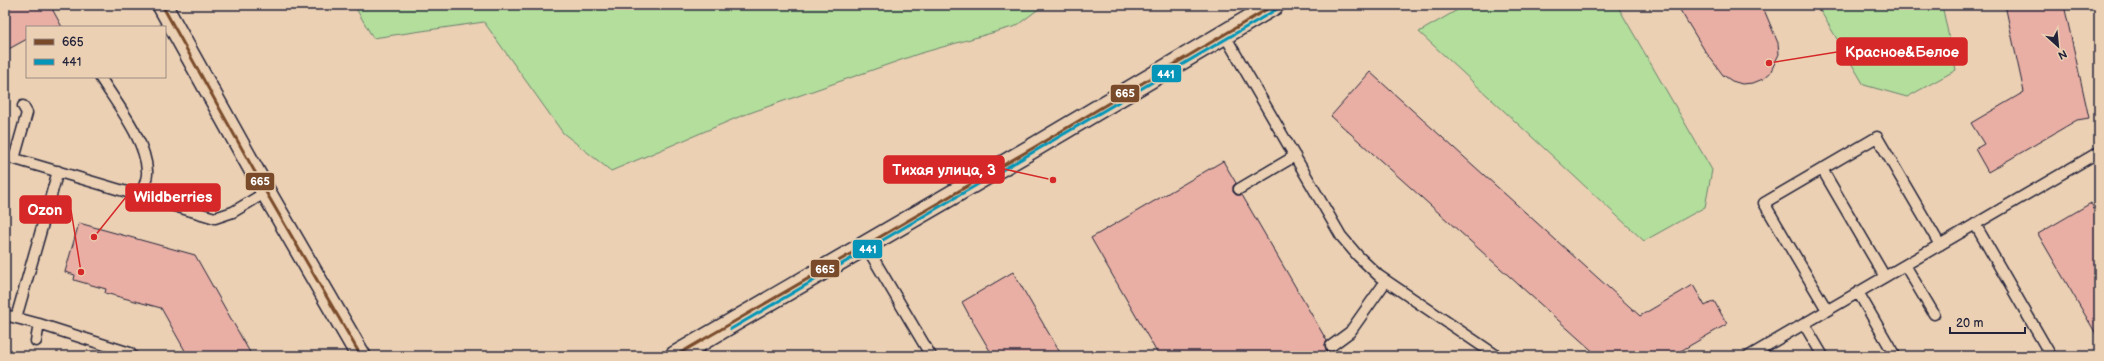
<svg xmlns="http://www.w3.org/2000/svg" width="2104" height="361" font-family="'Balsamiq Sans',sans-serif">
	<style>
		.green { fill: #b3de9c; stroke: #6a806c }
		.building { fill: #e9afa4; stroke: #22223b }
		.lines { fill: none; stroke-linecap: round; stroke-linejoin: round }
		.service-casing { stroke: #22223b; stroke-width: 13 }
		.minor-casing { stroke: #22223b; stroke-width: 22 }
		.service { stroke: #ebd0b3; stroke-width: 10 }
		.minor { stroke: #ebd0b3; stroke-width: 19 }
		.bus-1-casing { stroke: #ebd0b3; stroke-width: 6 }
		.bus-2-casing { stroke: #ebd0b3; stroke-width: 6 }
		.bus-1 { stroke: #7a4b2a; stroke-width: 3 }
		.bus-2 { stroke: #0595b8; stroke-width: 3 }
		.leader { fill: none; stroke: #d62828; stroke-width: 1.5 }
		.callout-dot { fill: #d62828; stroke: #ebd0b3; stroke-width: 1.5 }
		.callout { fill: #d62828; stroke: #d62828; stroke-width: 1.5 }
		.callout-label { font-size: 15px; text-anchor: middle; font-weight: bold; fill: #fff }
		.line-badge { stroke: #ebd0b3; stroke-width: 1.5 }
		.badge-label { font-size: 11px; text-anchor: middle; font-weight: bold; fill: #fff }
	</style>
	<rect width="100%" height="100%" fill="#ebd0b3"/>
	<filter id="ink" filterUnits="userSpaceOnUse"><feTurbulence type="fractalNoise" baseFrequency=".025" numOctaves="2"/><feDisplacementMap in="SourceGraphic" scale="8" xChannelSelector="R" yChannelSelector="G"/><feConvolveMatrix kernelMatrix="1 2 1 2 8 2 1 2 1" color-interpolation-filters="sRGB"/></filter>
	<g filter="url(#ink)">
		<!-- green -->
		<path class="green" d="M354 5H1044L1016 26 918 54 741 116 611 171 563 133 484 22 373 38Z
			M1466 5H1617L1712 170 1705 207 1644 241 1419 32Z
			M1817 5H1942L1956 70 1907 97 1864 85Z"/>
		<!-- building -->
		<path class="building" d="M5 5H50L62 27H27V39L5 51Z
			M1677 5H1762L1778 43 1779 54 1770 73 1763 79 1753 83 1742 84 1732 81 1723 75 1705 51Z
			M2005 5H2064L2089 118 2077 120 1988 172 1975 149 1984 144 1971 123 2024 92Z
			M1370 72 1640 316 1693 285 1705 306 1714 301 1727 324 1672 356H1598L1331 116Z
			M1223 161 1236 183 1233 186V192L1236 195H1242L1327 341 1325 344 1326 350 1329 352H1334L1336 356H1159L1091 238Z
			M2091 203 2099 218V339L2038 234Z
			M79 223 195 255 252 356H188L161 308 105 293 106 289 74 280 75 275 65 272Z
			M1013 272 1062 356H993L969 315 962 302Z"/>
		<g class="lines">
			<!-- service casing -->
			<g class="service-casing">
				<path id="service" d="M1224 34 1341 236 1358 256 1379 276 1497 356
					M100 77C116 103 146 140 147 171 148 178 143 188 141 195
					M5 156 215 218 233 212 266 192
					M14 159 27 113 23 106
					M1822 169 1885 277
					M1239 189 1295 156
					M1975 224 2051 356
					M866 246 931 356
					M1905 265 1934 314
					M1858 292 1895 356
					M1827 310 1764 203 1877 137 1940 245
					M5 315 39 324 130 353 132 356
					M16 318 58 171
					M1804 324 1823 356
					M36 341 39 324
					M1331 346 1350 332 1386 281
					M1749 356 2099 152"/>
			</g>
			<!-- minor casing -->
			<g class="minor-casing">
				<path id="minor" d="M162 5 266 192 361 356
					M675 356 1033 148 1274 5"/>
			</g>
			<!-- service -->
			<use href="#service" class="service"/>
			<!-- minor -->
			<use href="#minor" class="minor"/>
			<!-- bus-1 casing -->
			<g class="bus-1-casing">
				<path id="bus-1" d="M162 5 266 192 361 356
					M675 356 1033 148 1274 5"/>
			</g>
			<!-- bus-2 casing -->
			<g class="bus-2-casing">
				<path id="bus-2" d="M731 329 1277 9"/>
			</g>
			<!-- bus-1 -->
			<use href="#bus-1" class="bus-1"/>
			<!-- bus-2 -->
			<use href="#bus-2" class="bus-2"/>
		</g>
	</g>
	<!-- callouts -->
	<path class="leader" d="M1769 63L1837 52M1053 180L1004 169M94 237L126 197M81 272L71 210"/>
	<g class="callout-dot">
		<circle cx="1769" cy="63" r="4"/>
		<circle cx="1053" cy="180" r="4"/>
		<circle cx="94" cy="237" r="4"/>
		<circle cx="81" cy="272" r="4"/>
	</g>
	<g class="callout">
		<rect x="1837" y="38" width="130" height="27" rx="4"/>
		<rect x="884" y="156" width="120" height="27" rx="4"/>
		<rect x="126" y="184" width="94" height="27" rx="4"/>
		<rect x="20" y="196" width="51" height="27" rx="4"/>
	</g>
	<g class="callout-label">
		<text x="1902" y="57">Красное&amp;Белое</text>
		<text x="944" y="175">Тихая улица, 3</text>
		<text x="173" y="202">Wildberries</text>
		<text x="45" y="215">Ozon</text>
	</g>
	<g class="line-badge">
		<rect x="1151" y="64" width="31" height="19" rx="4" fill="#0595b8"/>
		<rect x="1110" y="84" width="30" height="19" rx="4" fill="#7a4b2a"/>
		<rect x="245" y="172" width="30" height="19" rx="4" fill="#7a4b2a"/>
		<rect x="852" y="239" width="31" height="20" rx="4" fill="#0595b8"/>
		<rect x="810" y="259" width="30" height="19" rx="4" fill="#7a4b2a"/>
	</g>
	<g class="badge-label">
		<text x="1166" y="78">441</text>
		<text x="1125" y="97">665</text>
		<text x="260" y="185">665</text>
		<text x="868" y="253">441</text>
		<text x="825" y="273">665</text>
	</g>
	<!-- margin -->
	<rect width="2104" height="361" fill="none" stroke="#ebd0b3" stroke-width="20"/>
	<rect x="10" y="10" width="2084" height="341" fill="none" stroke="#22223b" stroke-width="1.5" filter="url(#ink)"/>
	<!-- legend -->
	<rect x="26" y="26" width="140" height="52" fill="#ebd0b3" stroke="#9b8a83"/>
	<rect x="34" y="39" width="20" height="6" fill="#7a4b2a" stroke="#9b8a83"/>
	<text x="62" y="46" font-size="12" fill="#22223b">665</text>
	<rect x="34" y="59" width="20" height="6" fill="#0595b8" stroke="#9b8a83"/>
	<text x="62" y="66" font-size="12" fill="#22223b">441</text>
	<!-- north arrow -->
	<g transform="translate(2058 46) rotate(153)" stroke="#ebd0b3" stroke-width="3" paint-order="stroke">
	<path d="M0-3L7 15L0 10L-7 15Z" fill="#22223b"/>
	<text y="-6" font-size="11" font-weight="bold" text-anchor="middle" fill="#22223b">N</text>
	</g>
	<!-- scale -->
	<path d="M1950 327v6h75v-6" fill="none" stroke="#22223b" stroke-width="2"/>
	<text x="1956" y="327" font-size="12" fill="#22223b" stroke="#ebd0b3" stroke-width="3" paint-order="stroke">20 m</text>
</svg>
